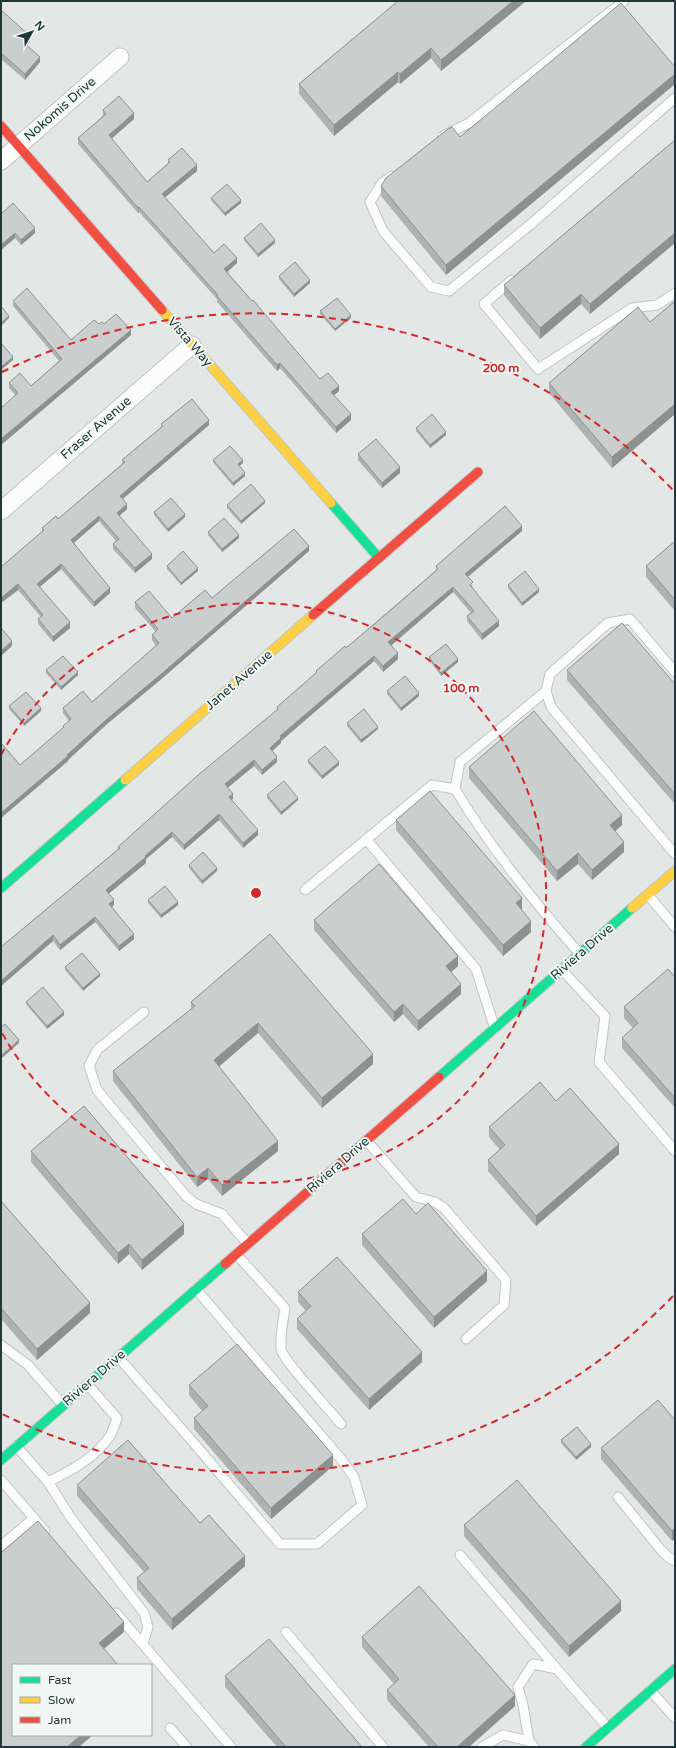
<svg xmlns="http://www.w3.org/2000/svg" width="676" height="1748" font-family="'Varela Round',sans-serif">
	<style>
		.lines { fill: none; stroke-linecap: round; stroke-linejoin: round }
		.lane-casing { stroke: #c0c5c3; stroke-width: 11 }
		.street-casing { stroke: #c0c5c3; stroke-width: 19 }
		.fast-casing { stroke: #bfc6c4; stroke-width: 11 }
		.slow-casing { stroke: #bfc6c4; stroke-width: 11 }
		.jam-casing { stroke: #bfc6c4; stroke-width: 11 }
		.lane { stroke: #fbfcfb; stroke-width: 9 }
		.street { stroke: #fbfcfb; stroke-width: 17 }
		.fast { stroke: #16e098; stroke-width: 9 }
		.slow { stroke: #ffcf43; stroke-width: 9 }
		.jam { stroke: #f24e42; stroke-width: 9 }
		.wall { fill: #aeb2b1 }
		.shaded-wall { fill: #8d9190 }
		.building { fill: #cacfce; stroke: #8d9190 }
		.ring { fill: none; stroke: #d62828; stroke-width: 2; stroke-dasharray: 7 5 }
		.labels { text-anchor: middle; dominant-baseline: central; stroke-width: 4; stroke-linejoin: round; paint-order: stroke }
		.street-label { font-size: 13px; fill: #223a37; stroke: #f1f7f5 }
		.centre { fill: #d62828; stroke: #f1f7f5; stroke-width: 2 }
		.ring-label { font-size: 12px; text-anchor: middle; font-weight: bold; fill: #d62828; stroke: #f1f7f5; stroke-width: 4; stroke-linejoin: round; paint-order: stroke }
	</style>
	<rect width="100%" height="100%" fill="#e3e8e6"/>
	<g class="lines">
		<!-- lane casing -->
		<g class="lane-casing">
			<path id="lane" d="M443 136 469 123 624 1
				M392 176 382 183 370 202 383 231 431 287 449 291 531 224 675 98
				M512 280 484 304 538 369 632 308 657 305 675 293
				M675 672 630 619 608 623 550 674 546 691 551 707 675 854
				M546 691 460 762 455 789C491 849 534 902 580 954
				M366 839 476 969 495 1029
				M305 890 432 785 455 789
				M648 895 675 927
				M562 970 605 1016 599 1062 675 1151
				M144 1012 97 1050 89 1066 97 1090 186 1196 196 1204 222 1214 248 1244
				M366 1140 416 1197 435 1202 444 1208 506 1280 504 1305 466 1339
				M236 1254 285 1308C283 1321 280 1335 281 1349 283 1361 331 1411 341 1424
				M1 1345 28 1365 63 1405
				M118 1357 186 1434 280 1544H317L362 1505 354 1477 341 1459 196 1289
				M16 1446 48 1482C72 1470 95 1458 110 1436 113 1431 115 1424 117 1418L87 1384
				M1 1480 45 1531
				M48 1482 71 1518 144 1613 148 1627 143 1644
				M618 1497 661 1550 668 1557 675 1561
				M1 1546 34 1518
				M460 1555 557 1669
				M116 1613 231 1747
				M286 1632 383 1747
				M650 1690 675 1718
				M170 1728 187 1747
				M529 1741 523 1705 518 1687 533 1664 557 1669 608 1728
				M482 1747 503 1735 529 1741 534 1747"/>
		</g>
		<!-- street casing -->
		<g class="street-casing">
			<path id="street" d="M1 161 120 57
				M1 511 192 345"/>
		</g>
		<!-- fast casing -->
		<g class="fast-casing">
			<path id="fast" d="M331 503 379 558
				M1 888 125 780
				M439 1077 632 908
				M1 1460 225 1264
				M586 1747 675 1669"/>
		</g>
		<!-- slow casing -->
		<g class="slow-casing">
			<path id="slow" d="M162 310 331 503
				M125 780 313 615
				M632 908 675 871"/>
		</g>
		<!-- jam casing -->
		<g class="jam-casing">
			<path id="jam" d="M1 126 162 310
				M313 615 478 472
				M225 1264 439 1077"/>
		</g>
		<!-- lane -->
		<use href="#lane" class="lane"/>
		<!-- street -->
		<use href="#street" class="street"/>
		<!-- fast -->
		<use href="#fast" class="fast"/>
		<!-- slow -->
		<use href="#slow" class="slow"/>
		<!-- jam -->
		<use href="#jam" class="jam"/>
	</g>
	<!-- wall -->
	<path class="wall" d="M398 1H526L441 71 431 58 400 84 398 82 334 136 299 94V84Z
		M1 10 30 42 27 45 40 62 25 80 1 59Z
		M675 67V84L446 275 381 196V186L460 137Z
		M103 110 134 119 111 138 147 182 168 163V160L197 171 164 197 214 253 237 263 227 272 320 379 339 391 334 395 351 420 336 433 280 368 277 371 217 302V299L139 212 138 213 78 144V138L103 116Z
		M675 140V243L590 314 581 304 540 339 504 295V285Z
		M211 198 241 203 225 216 211 200Z
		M1 214 35 233 21 245 15 238 1 250Z
		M244 238 275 243 258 257 244 240Z
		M279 276 310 283 294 297 279 279Z
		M13 301 71 340 99 324H104L131 335 1 445V408L16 396 9 388V383L31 386 59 361 13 306Z
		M675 301V414L612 468 549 393V383L650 322Z
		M320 311 351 318 335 331 320 314Z
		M161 424 209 425 123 499 127 509 119 516 152 559 135 573 113 549V544L116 541 99 521 74 543 110 593 94 607 61 569 40 587 70 628 53 642 38 624V619L41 617 18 590 1 603V567L42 532V528L58 519 122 464V460L161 427Z
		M416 428 446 435 430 448 416 431Z
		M358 454 400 473 382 488 358 460Z
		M213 460 243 463 239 466 245 476 233 486 213 462Z
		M265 503 241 524 227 508V505Z
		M154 512 185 517 168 532 154 515Z
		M522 531 468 577 473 588 499 626 482 640 467 621V616L471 613 453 592 391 646 398 659 383 672 374 661 281 741V743L272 751 277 762 262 775 254 766 227 788 233 799 231 800 258 835 243 848 219 820 184 850 172 837 146 859V863L109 893 114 905 112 907 134 939 119 951 95 922 60 950 53 941 1 986V947L118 849V847L277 710V707L316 673V671L346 648 436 570V566Z
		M208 532 239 538 222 552 208 535Z
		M675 541V611L646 577V566Z
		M309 551 159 681 107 724 68 760V761L1 818V743L20 765 63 728V726L69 721 63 713V708L92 702 156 646 152 640V635L156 632 135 608V602L172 618Z
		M167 566 198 571 181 585 167 569Z
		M508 585 539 592 522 606 508 588Z
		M429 657 458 662 441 676 429 660Z
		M46 670 78 675 61 690 46 673Z
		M567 670 675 684V802L674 803 567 680Z
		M387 691 419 696 401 711 387 694Z
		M9 706 41 711 24 726 9 709Z
		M347 723 378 729 361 743 347 726Z
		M308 760 339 765 322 779 308 763Z
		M469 767 622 825 615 831 624 852 592 880 578 864 557 881 469 778Z
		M267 795 298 800 281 815 267 798Z
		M396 820 522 909H521L531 932 503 956 396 830Z
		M189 865 217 871 202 884 189 868Z
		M148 900 178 905 161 918 148 903Z
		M314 920 458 966 451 972 461 994 418 1031 403 1014 394 1022 314 930Z
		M270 934 373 1064 322 1108 258 1033 218 1066 278 1151 222 1196 208 1179 197 1187 113 1081V1071L191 1009V1002Z
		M65 967 100 976 83 991 65 970Z
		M675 977V1108L622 1048V1038L633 1028 624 1018V1007Z
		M26 1002 64 1015 47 1029 26 1004Z
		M489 1127 619 1154 536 1226 488 1171V1160L500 1150 489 1137Z
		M31 1151 184 1234 142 1270 129 1254 118 1264 31 1162Z
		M1 1201 90 1313 37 1360 1 1319Z
		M416 1214 487 1281 434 1328 362 1245V1234Z
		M298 1292 422 1362 369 1410 297 1329V1319L306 1311 298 1302Z
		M189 1385 333 1466 271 1519 194 1429V1418L202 1411 189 1395Z
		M675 1420 672 1541 601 1459V1448Z
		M561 1440 591 1447 576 1460 561 1443Z
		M77 1485 200 1523 245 1566 172 1630 137 1589V1578L144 1572 77 1496Z
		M464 1525 621 1611 569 1657 464 1536Z
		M362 1637 515 1706 469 1747H429L387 1700V1690L394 1684 362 1647Z
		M225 1676 362 1747H277L225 1687Z"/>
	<!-- shaded-wall -->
	<path class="shaded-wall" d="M513 1H526L441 71V60Z
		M30 36V42L24 48V43Z
		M431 48V58L400 84V74Z
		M40 57V62L25 80V74Z
		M398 72V82L334 136V125Z
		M675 74V84L446 275V265Z
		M134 113V119L109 141V135Z
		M197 165V171L162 200V194Z
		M241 200V203L225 216V213Z
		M139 207V212L138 213V208Z
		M35 228V233L21 245V240Z
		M15 233V238L1 250V245Z
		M675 233V243L590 314V304Z
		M275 240V243L258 257V254Z
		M237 258V263L224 275V269Z
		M310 280V283L294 297V294Z
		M581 294V304L540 339V328Z
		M351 315V318L335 331V329Z
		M9 316V318L1 326V323Z
		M131 330V335L1 445V439Z
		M13 357V360L1 370V367Z
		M280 363V368L277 371V365Z
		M339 386V391L331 398V392Z
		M675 404V414L612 468V457Z
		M351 414V420L336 433V427Z
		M209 420V425L120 501V496Z
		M446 432V435L430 448V445Z
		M243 460V463L238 467V464Z
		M400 467V473L382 488V483Z
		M245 473V476L233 486V483Z
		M265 501V503L241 524V521Z
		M127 504V509L117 518V513Z
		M185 514V517L168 532V529Z
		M99 516V521L71 545V540Z
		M522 526V531L465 579V574Z
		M239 535V538L222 552V549Z
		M309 546V551L159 681 107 724 68 760V761L1 818V813L67 755 107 719Z
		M152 554V559L135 573V568Z
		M61 564V569L37 589V584Z
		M198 568V571L181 585V583Z
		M18 584V590L1 603V598Z
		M453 587V592L388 648V642Z
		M110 588V593L94 607V602Z
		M539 589V592L522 606V603Z
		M499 621V626L482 640V634Z
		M70 622V628L53 642V637Z
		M12 641V646L1 656V651Z
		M398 653V659L383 672V666Z
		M374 656V661L281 741V743L270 753V748L280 736Z
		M458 659V662L441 676V673Z
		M78 672V675L61 690V687Z
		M419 693V696L401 711V708Z
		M41 708V711L24 726V723Z
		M378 727V729L361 743V740Z
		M277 757V762L262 775V770Z
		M254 760V766L225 790V784Z
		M339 762V765L322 779V776Z
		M675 791V802L674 803V793Z
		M233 794V799L229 802V797Z
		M298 798V800L281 815V812Z
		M219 814V820L184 850V845Z
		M622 815V825L610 836V825Z
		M258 830V835L243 848V843Z
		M172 832V837L146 859V863L106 896V890Z
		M624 842V852L592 880V870Z
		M578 853V864L557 881V871Z
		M217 868V871L202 884V881Z
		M522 898V909L516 914V903Z
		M114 900V905L109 909V904Z
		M178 902V905L161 918V915Z
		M95 917V922L60 950V945Z
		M531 921V932L503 956V945Z
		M134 934V939L119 951V946Z
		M53 935V941L1 986V981Z
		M458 956V966L446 977V966Z
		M100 974V976L83 991V988Z
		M461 984V994L418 1031V1021Z
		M403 1004V1014L394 1022V1012Z
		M64 1012V1015L47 1029V1026Z
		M258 1023V1033L214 1071V1060Z
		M19 1040V1043L2 1058V1055Z
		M373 1054V1064L322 1108V1098Z
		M278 1141V1151L222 1196V1185Z
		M619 1144V1154L536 1226V1216Z
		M208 1168V1179L197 1187V1177Z
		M184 1224V1234L142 1270V1260Z
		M129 1244V1254L118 1264V1253Z
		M487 1271V1281L434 1328V1317Z
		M90 1303V1313L37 1360V1349Z
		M422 1352V1362L369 1410V1399Z
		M591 1444V1447L576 1460V1457Z
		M333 1455V1466L271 1519V1508Z
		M675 1528V1539L672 1541V1531Z
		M245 1556V1566L172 1630V1619Z
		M621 1601V1611L569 1657V1646Z
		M124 1622V1632L99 1653V1643Z
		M515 1695V1706L469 1747H457Z
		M81 1735H93L79 1747H67Z"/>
	<!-- building -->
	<path class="building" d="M398 1H513L441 60 431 48 400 74 398 72 334 125 299 84Z
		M621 3 675 67V74L446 265 381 186 386 178 448 129 452 127 460 137Z
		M1 10 30 36 24 43 40 57 25 74 1 53Z
		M119 96 134 113 109 135 147 182 170 162 168 160 182 148 197 165 162 194 214 253 224 244 237 258 224 269 252 301 253 300 320 379 328 373 339 386 331 392 351 414 336 427 280 363 277 365 217 296 218 295 139 207 138 208 78 138 106 114 103 110Z
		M675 140V233L590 304 581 294 540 328 504 285Z
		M227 184 241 200 225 213 211 198Z
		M13 203 35 228 21 240 15 233 1 245V214Z
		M261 223 275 240 258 254 244 238Z
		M295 262 310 280 294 294 279 276Z
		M27 288 71 340 94 320 99 324 102 322 104 324 116 314 131 330 1 439V408L18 393 9 383 20 373 31 386 62 359 13 301Z
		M337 298 351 315 335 329 320 311Z
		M675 301V404L612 457 549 383 638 307 650 322Z
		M1 306 9 316 1 323Z
		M1 343 13 357 1 367Z
		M192 399 209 420 120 496 127 504 117 513 152 554 135 568 113 544 119 539 99 516 71 540 110 588 94 602 61 564 37 584 70 622 53 637 38 619 43 615 18 584 1 598V567L44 530 42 528 56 516 58 519 125 462 122 460 163 426 161 424Z
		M432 414 446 432 430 445 416 428Z
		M376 439 400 467 382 483 358 454Z
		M230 446 243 460 238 464 245 473 233 483 213 460Z
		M251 484 265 501 241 521 227 505Z
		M171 498 185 514 168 529 154 512Z
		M505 506 522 526 465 574 473 582 470 585 499 621 482 634 467 616 474 611 453 587 388 642 398 653 383 666 374 656 280 736 281 738 270 748 277 757 262 770 254 760 225 784 233 794 229 797 258 830 243 843 219 814 184 845 172 832 145 856 146 857 106 890 114 900 109 904 134 934 119 946 95 917 60 945 53 935 1 981V947L19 932 120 848 118 847 197 776 278 709 277 707 317 672 316 671 345 646 346 648 399 603 438 569 436 566Z
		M224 518 239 535 222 549 208 532Z
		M294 529 309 546 159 676 107 719 67 755 68 756 1 813V743L20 765 64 727 63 726 71 719 63 708 83 691 92 702 159 643 152 635 158 629 135 602 149 591 172 618 205 590 212 598Z
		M675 541V600L646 566Z
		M183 551 198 568 181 583 167 566Z
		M525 571 539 589 522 603 508 585Z
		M622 623 675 684V791L674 793 567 670Z
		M1 628 12 641 1 651Z
		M446 644 458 659 441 673 429 657Z
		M63 656 78 672 61 687 46 670Z
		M405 676 419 693 401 708 387 691Z
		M26 692 41 708 24 723 9 706Z
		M364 709 378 727 361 740 347 723Z
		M534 711 622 815 610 825 624 842 592 870 578 853 557 871 469 767Z
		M325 746 339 762 322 776 308 760Z
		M284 781 298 798 281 812 267 795Z
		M430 791 522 898 516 903 531 921 503 945 396 820Z
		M203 852 217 868 202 881 189 865Z
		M379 864 458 956 446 966 461 984 418 1021 403 1004 394 1012 314 920Z
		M165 886 178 902 161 915 148 900Z
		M270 934 373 1054 322 1098 258 1023 214 1060 278 1141 222 1185 208 1168 197 1177 113 1071 195 1006 191 1002Z
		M82 953 100 974 83 988 65 967Z
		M668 969 675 977V1098L622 1038 638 1023 624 1007Z
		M43 987 64 1012 47 1026 26 1002Z
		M5 1024 19 1040 2 1055 1 1054V1027Z
		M540 1082 556 1101 570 1088 619 1144 536 1216 488 1160 505 1145 489 1127Z
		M84 1106 184 1224 142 1260 129 1244 118 1253 31 1151Z
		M403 1199 416 1214 428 1203 487 1271 434 1317 362 1234Z
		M1 1201 90 1303 37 1349 1 1308Z
		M337 1257 422 1352 369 1399 297 1319 311 1306 298 1292Z
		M237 1344 333 1455 271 1508 194 1418 208 1406 189 1385Z
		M658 1400 675 1420V1528L672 1531 601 1448Z
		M577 1427 591 1444 576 1457 561 1440Z
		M128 1440 200 1523 209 1515 245 1556 172 1619 137 1578 149 1568 77 1485Z
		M517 1480 621 1601 569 1646 464 1525Z
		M38 1521 124 1622 99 1643 118 1665H13V1735H81L67 1747H1V1553Z
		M419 1586 515 1695 457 1747H438L387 1690 399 1679 362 1637Z
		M269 1639 362 1747H286L225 1676Z"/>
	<!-- distance rings -->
	<g class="ring">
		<path d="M1 755A290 290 0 1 1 1 1031"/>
		<path d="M673 1296A580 580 0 0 1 2 1414M2 372A580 580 0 0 1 673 490"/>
	</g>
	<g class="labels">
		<!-- street labels -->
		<g class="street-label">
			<text transform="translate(60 109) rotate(-41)">Nokomis Drive</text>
			<text transform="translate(190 342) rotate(49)">Vista Way</text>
			<text transform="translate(96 428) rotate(-41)">Fraser Avenue</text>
			<text transform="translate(239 680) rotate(-41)">Janet Avenue</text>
			<text transform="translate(582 952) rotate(-41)">Riviera Drive</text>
			<text transform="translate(338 1165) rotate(-41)">Riviera Drive</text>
			<text transform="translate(94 1378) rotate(-41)">Riviera Drive</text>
		</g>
	</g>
	<circle cx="256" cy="893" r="6" class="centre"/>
	<g class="ring-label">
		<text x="501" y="372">200 m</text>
		<text x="461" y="692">100 m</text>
	</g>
	<!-- border -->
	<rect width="676" height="1748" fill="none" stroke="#223a37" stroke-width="4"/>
	<!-- legend -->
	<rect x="12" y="1664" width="140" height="72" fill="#f1f7f5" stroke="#9eaba9"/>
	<rect x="20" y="1677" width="20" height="6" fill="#16e098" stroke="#9eaba9"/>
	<text x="48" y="1684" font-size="12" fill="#223a37">Fast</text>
	<rect x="20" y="1697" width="20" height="6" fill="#ffcf43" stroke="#9eaba9"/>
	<text x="48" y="1704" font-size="12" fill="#223a37">Slow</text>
	<rect x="20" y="1717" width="20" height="6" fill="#f24e42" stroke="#9eaba9"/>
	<text x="48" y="1724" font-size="12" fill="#223a37">Jam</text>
	<!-- north arrow -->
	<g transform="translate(32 32) rotate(51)" stroke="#f1f7f5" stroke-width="3" paint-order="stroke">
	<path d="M0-3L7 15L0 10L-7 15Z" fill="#223a37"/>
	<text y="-6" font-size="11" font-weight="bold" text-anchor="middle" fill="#223a37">N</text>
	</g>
</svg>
